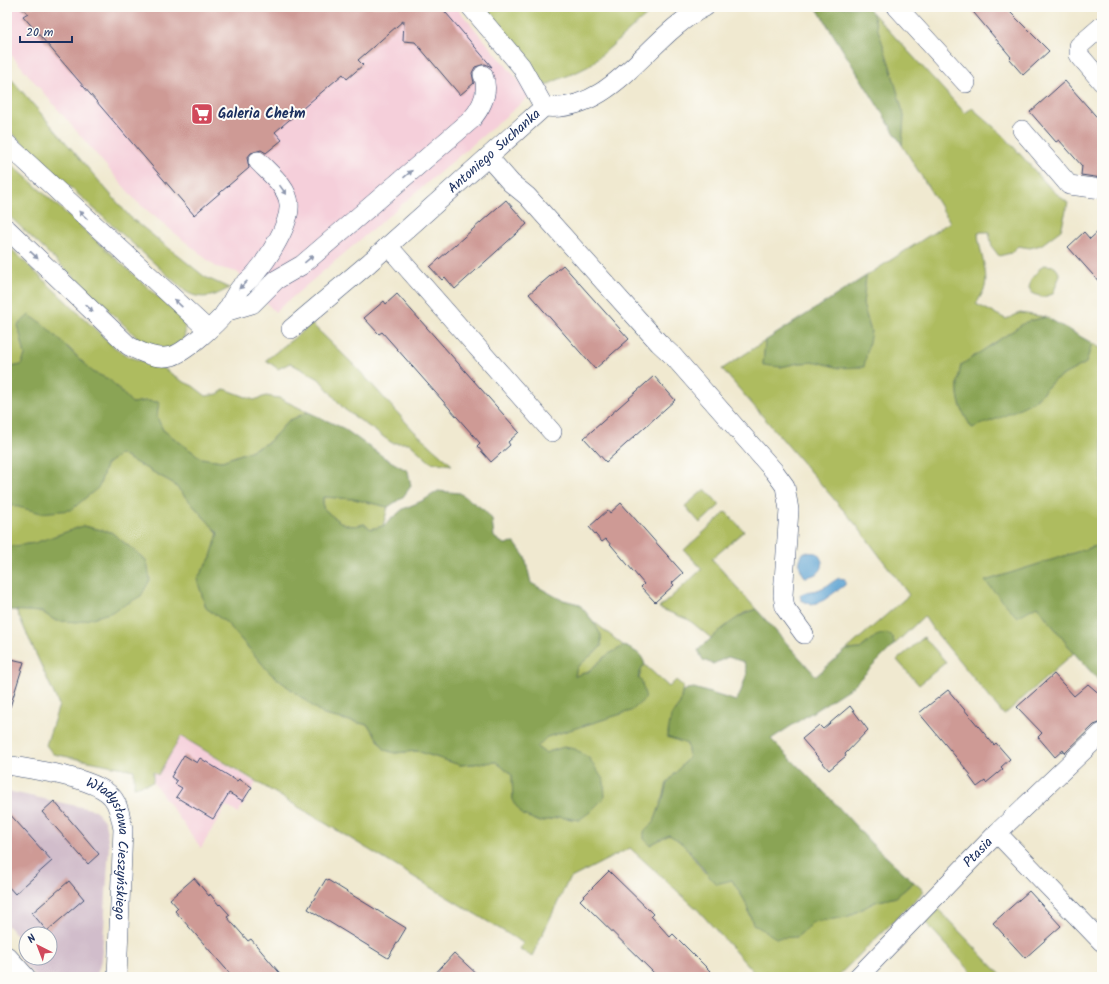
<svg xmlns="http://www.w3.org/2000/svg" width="1109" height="984" font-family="Kalam,sans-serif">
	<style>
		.built { fill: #f5cfda }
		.industrial { fill: #d1bdcb }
		.green { fill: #aebc5e; stroke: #64765e }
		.forest { fill: #8aa455; stroke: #526a5a }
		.water { fill: #5da3d2; stroke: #3c6998 }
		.building { fill: #ce9a95 }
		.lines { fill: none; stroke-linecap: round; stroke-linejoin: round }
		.minor-casing { stroke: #3b4b6f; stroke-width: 20 }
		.minor { stroke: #fff; stroke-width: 19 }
		.oneway { fill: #8d97ae }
		.labels { text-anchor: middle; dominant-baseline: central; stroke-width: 4; stroke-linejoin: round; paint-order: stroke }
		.poi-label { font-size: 14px; font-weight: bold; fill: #1b2f5e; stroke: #fdfcf7; text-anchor: start }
		.street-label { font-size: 14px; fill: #1b2f5e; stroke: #fdfcf7 }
	</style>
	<rect width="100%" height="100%" fill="#fdfcf7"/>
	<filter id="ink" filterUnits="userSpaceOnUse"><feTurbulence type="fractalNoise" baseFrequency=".025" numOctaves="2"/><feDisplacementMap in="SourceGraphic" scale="8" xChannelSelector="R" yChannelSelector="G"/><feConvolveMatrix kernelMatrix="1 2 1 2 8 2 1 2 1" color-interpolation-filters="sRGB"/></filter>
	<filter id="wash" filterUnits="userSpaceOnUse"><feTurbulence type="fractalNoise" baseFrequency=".012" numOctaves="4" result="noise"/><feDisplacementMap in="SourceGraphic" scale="16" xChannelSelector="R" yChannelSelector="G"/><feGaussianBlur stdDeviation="0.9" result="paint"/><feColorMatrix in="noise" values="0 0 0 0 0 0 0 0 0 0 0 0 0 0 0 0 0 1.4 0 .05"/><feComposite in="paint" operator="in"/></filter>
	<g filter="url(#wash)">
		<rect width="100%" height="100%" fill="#f0e9d0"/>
		<!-- built -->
		<path class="built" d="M7 7H456L531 95 275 312 237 272 216 267 137 202 7 50Z
			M160 723 256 783 238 813 226 806 201 848 153 782 155 732Z"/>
		<!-- industrial -->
		<path class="industrial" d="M7 791 95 810 105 822 109 845 104 928 101 959 99 969 94 977H36L18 957 26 950V958H50V934H26V946L7 925Z"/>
		<!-- green -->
		<path class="green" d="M483 7H656L589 66C575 74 559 78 545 86L529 63Z
			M872 12 965 113 972 108 1003 135 1051 189 1068 203 1061 230 1041 245 1030 248 1018 246 1011 253 999 256 992 247 989 232H978C978 248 989 272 985 287 983 293 979 299 976 304L1006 319 1020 313 1046 317 1026 322 961 365C955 392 957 404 972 428L1036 400 1054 380 1086 363 1092 343 1102 349V544L986 581 1037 606 1074 653 1004 715 932 628 924 616 894 645 893 637 868 642 860 649 846 650 909 595 857 526 722 369 765 341 763 364 781 367 798 363 818 362 839 368 871 332 863 304 866 276 950 222 902 145 904 116 890 66Z
			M7 74 130 217 205 277 229 288C214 297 200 301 185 291L28 149 7 128Z
			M7 160 176 313C184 321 188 329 183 340L168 349 144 344 7 214Z
			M7 245 114 347 127 356 163 368 182 381 193 386 206 396 218 394 225 389 254 400 266 396 279 398 308 412 288 421 269 442 250 451 222 461 201 458 163 430 157 418 158 402 146 401 132 403 110 380 93 372 68 347 18 325 25 355 21 365 7 368Z
			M1043 265 1055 266 1060 275 1053 294 1043 297 1033 294 1029 288 1031 279Z
			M312 324 357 368 414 431 452 465 430 462 409 443H392L344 409 319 379 290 363 278 369 266 360Z
			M120 454 173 483 218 533 211 557 197 579 206 608 227 623 270 673 324 715 368 725 385 750 395 753 417 751 460 765 496 762 512 775 513 802 540 822 559 817 579 820 564 747 545 753 537 747 547 737 631 711 642 667 645 665 669 687 676 680 683 686 680 704 671 716 687 744 689 757 667 783 663 798 654 822 644 832 650 845 669 835 680 840 704 872 732 880 745 901 753 924 797 937 813 922 847 917 875 902 896 897 914 882 924 891 837 977H758L697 909 630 848 569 879 532 956 520 949 523 943 181 736 158 775 153 772V782L134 787V770L53 754 46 745 59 705 16 610 42 612 56 621 147 561 111 532 83 526 35 543 7 547V504L15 506 99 487 106 465Z
			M705 489 720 505 700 523 685 506Z
			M323 497 354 499 388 507 383 526 371 529 364 524C345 530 337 520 323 508Z
			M726 512 744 531 712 559 756 609 744 613 711 638 689 620 659 608 702 569 684 550Z
			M593 621 624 646 607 655 587 672 575 676 577 667 601 647V635Z
			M924 637 946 662 919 685 897 660Z
			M938 909 1003 977H976L925 922Z"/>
		<!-- forest -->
		<path class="forest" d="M816 7H867L872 12 890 66 904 116 902 145Z
			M866 276 863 304 871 332 864 367 839 368 818 362 798 363 781 367 763 365 765 341Z
			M29 315 43 324 93 372 110 380 132 403 146 401 159 402 157 417 163 430 201 458 222 461 250 451 269 442 288 421 308 412 343 428 385 458 408 471 411 486 403 497 388 507 354 499 323 497V508C337 520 345 530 364 524L371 529 383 526 403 509 424 500 438 491 460 493 484 510 492 519 494 537 504 544 515 543 525 557 531 583 560 599 579 604 593 621 601 635V647L577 667 575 676 588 672 607 655 624 646C635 651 642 653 645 665L642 667 638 678 641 680 646 698 631 711 547 737 537 747 545 753 564 747 575 749 589 758 604 781 605 797 590 812 579 820 559 817 540 822 523 815 513 802 512 775 496 762 460 765 417 751 395 753 385 750 368 725 324 715 270 673 227 623 206 608 197 579 211 557 218 533 173 483 120 454 106 465 99 487 71 510 41 513 7 504V368L21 365 25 355 18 325Z
			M1046 317 1092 343 1086 363 1054 380 1036 400 1002 417 972 428C957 405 955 392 961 365L1026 322Z
			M83 526 111 532 147 561 150 580 141 596 110 613 78 622 56 621 42 612 7 610V547L35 543Z
			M1102 544V684L1074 653 1037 606 1017 617 985 581Z
			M756 609 816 676 846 650 860 649 876 636 886 633 893 637 894 645 853 686 771 739 832 800 871 843 914 882 896 897 875 902 847 917 813 922 797 937 776 938 753 924 745 901 732 880 716 884C700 868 690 845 669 835L650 845 644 839V832L654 822 663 798 667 783 689 757 687 744 667 737 671 716 680 704 682 693 687 689 694 688 736 701 740 694 747 673 744 662 728 657 713 664 703 660 698 650C716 634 733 617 756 609Z"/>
		<!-- water -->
		<path class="water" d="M804 552 817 553C828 566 821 575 805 577 799 569 797 561 804 552Z
			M839 578 845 579V585L824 600 812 605 801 600 800 595C807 590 815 592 822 588 828 586 833 581 839 578Z"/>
		<g id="blocks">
			<!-- building -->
			<path class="building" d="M20 7H441L492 67 485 64 475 67 472 73 474 83 460 95 415 42 403 41 404 20 358 60 363 65 347 79 343 74 275 132 282 140 266 153 261 150 251 153 247 158 249 168 194 215 23 16 28 13Z
				M969 7H1005L1049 51 1023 75 1009 59 1011 57Z
				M1065 81 1102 123V178L1081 175 1082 166 1059 140 1056 142 1030 112Z
				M506 200 527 224 455 289 445 277 442 280 430 267Z
				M1102 228V285L1068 247 1084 232 1090 239Z
				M563 265 629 339 595 369 529 294Z
				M397 294 519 432 508 442 510 445 491 462 477 446 480 443 382 332 379 334 364 318 384 301 386 304Z
				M654 376 675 400 606 462 584 438Z
				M621 503 683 573 672 583 674 585 655 602 641 587 644 584 606 539 602 542 589 527 608 510 610 513Z
				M7 658 24 662 10 707H7Z
				M1054 674 1074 696 1088 684 1102 696V722L1094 725 1065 753 1063 750 1055 757 1038 737 1042 733 1017 707Z
				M948 690 994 745 996 743 1010 759 1001 767 1003 769 986 783 985 781 977 787 969 776 971 775 919 713Z
				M850 706 868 730 845 754 846 756 829 770 802 739 819 725 823 729Z
				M184 755 197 763 200 758 237 781 239 779 252 787 243 801 229 793 213 819 176 797 182 788 175 784 177 781 171 777Z
				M54 801 99 854 88 864 42 812Z
				M7 811 52 861 15 894 7 885Z
				M609 871 653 914 651 916 670 937 673 934 716 977H658L580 900Z
				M194 878 209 896 210 894 219 905 220 904 230 915 227 917 248 941 251 939 283 977H233L175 911 178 908 170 899Z
				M326 879 406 928 388 958 308 909Z
				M69 881 84 899 47 931 32 913Z
				M1029 891 1061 926 1025 958 993 923Z
				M454 953 480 977H432Z"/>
		</g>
	</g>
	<g filter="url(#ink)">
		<use href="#blocks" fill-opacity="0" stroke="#3b4b6f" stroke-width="1"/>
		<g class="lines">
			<!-- minor casing -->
			<g class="minor-casing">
				<g id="minor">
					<path d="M471 7 521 66 544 107"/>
					<path d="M897 7 966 83"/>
					<path d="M1102 26 1079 46V55L1102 82"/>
					<path d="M1022 130 1069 185 1102 189"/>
					<path d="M7 144 207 329"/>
					<path d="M488 157 511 183 527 196 659 343 673 356 774 471 785 486 789 510 783 595 785 608 804 634"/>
					<path d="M7 229 129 346C142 353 157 360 172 356 186 352 217 323 226 312 231 304 234 295 240 288 245 283 251 279 255 274 268 259 291 223 289 204 288 187 268 172 258 161"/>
					<path d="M388 246 552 432"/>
					<path d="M225 312 252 304 276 280 302 265 471 120C482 107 490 92 483 75"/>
					<path id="s1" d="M291 329 369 263 544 107C614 114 649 34 705 7"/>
					<path id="s2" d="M7 765C33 770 95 777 112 797 119 805 121 819 123 829L117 977"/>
					<path d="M997 833 1102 942"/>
					<path d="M7 956 26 977"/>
					<path id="s3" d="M858 977 997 833 1102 733"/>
				</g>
			</g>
			<!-- minor -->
			<use href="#minor" class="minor"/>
		</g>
		<!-- one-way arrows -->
		<defs><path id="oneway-solid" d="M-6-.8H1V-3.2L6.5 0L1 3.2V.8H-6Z"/></defs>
		<g class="oneway">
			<use href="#oneway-solid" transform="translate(408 174) rotate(-41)"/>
			<use href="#oneway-solid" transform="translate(283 190) rotate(55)"/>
			<use href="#oneway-solid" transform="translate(83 215) rotate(-137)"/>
			<use href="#oneway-solid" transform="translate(34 255) rotate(44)"/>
			<use href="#oneway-solid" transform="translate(309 259) rotate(-39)"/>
			<use href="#oneway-solid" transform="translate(243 285) rotate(137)"/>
			<use href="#oneway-solid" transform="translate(178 303) rotate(-137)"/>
			<use href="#oneway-solid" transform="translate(89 308) rotate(44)"/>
		</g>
	</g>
	<!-- icons -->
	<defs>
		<g id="supermarket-square" transform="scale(1.15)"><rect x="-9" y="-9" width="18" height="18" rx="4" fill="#d1495b" stroke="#fdfcf7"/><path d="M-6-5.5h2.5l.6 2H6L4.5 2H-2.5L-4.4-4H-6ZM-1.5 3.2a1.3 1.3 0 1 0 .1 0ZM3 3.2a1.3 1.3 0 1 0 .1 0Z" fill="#fff"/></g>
	</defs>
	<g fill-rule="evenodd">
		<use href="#supermarket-square" x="202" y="114"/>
	</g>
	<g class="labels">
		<!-- poi labels -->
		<g class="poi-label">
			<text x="218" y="114">Galeria Chełm</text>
		</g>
		<!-- street labels -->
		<g class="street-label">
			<text stroke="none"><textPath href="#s1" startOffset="270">Antoniego Suchanka</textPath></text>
			<text stroke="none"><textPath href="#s3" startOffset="173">Ptasia</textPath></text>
			<text stroke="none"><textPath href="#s2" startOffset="159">Władysława Cieszyńskiego</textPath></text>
		</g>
	</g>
	<!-- margin -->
	<rect width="1109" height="984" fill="none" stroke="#fdfcf7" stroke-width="24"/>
	<!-- north arrow -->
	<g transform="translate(38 946) rotate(318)"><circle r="19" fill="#fdfcf7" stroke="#a3aaba"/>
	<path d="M0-3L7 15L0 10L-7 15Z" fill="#d1495b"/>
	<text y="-6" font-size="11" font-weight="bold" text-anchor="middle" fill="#1b2f5e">N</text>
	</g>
	<!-- scale -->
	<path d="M20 36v6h52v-6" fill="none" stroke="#1b2f5e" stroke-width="2"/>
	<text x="26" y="36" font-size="12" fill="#1b2f5e" stroke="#fdfcf7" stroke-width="3" paint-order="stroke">20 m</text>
</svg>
